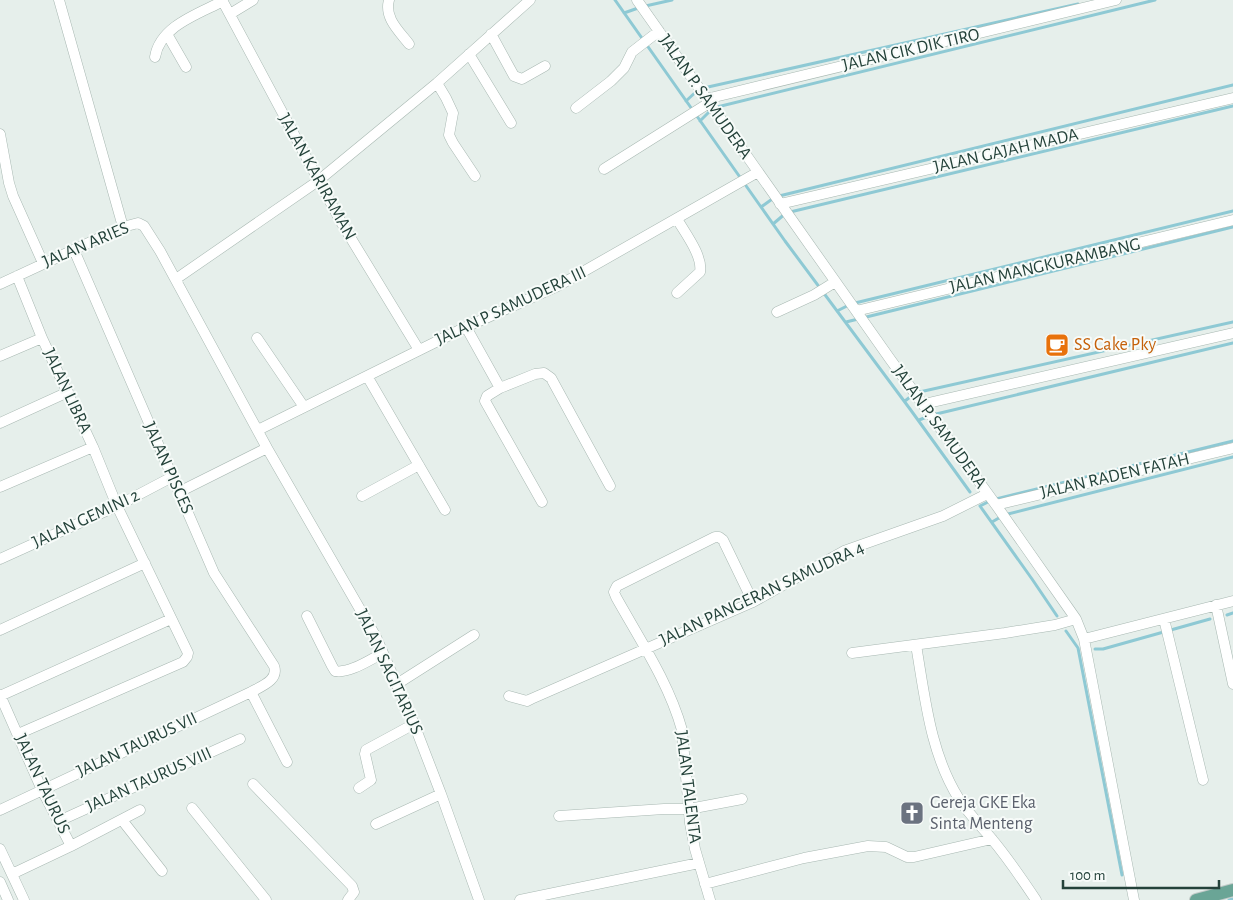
<svg xmlns="http://www.w3.org/2000/svg" width="1233" height="900" font-family="'Alegreya Sans',sans-serif">
	<style>
		.lines { fill: none; stroke-linecap: round; stroke-linejoin: round }
		.stream { stroke: #8ec9d4; stroke-width: 3 }
		.minor-casing { stroke: #a8b8b2; stroke-width: 11 }
		.major-casing { stroke: #c2cac8; stroke-width: 14 }
		.minor { stroke: #fff; stroke-width: 10 }
		.major { stroke: #6aa596; stroke-width: 12 }
		.labels { text-anchor: middle; dominant-baseline: central; stroke-width: 4; stroke-linejoin: round; paint-order: stroke }
		.street-label { font-size: 18px; fill: #24423a; stroke: #f7fbf9 }
		.food-label { font-size: 18px; fill: #c56008; stroke: #f7fbf9; text-anchor: start }
		.worship-label { font-size: 18px; fill: #5b616d; stroke: #f7fbf9; text-anchor: start }
	</style>
	<rect width="100%" height="100%" fill="#e6efeb"/>
	<g class="lines">
		<!-- stream -->
		<path class="stream" d="M615 0 785 241 910 409 970 492
			M624 13 641 7 672 0
			M686 101 699 89 1078 4
			M700 121 713 108 1155 0
			M761 207 775 197 1233 85
			M773 224 786 213 1233 106
			M855 303 1233 211
			M837 311 849 305
			M846 322 1233 227
			M905 401 915 393 1233 322
			M919 420 932 415 1233 343
			M992 522 1004 515 1233 457
			M1227 615 1233 613
			M1057 616 1032 579 980 506 992 500 1233 441
			M1066 631 1078 648 1122 875
			M1095 649H1103L1210 619
			M1229 900 1233 899"/>
		<!-- minor casing -->
		<g class="minor-casing">
			<path id="minor" d="M59 0 123 227
				M222 0 341 222 419 350
				M389 0C384 18 399 31 409 44
				M637 0 890 359 996 505 1076 619 1084 639 1134 900
				M230 14 253 0
				M167 34 186 67
				M491 34 514 76 522 79 545 66
				M469 54 511 123
				M155 57C160 26 198 14 223 1
				M437 83 446 98 453 113 449 135 453 143 475 176
				M706 99 1116 0
				M576 108 611 81 624 68 632 52 659 31
				M0 134 9 183 13 196 43 263
				M604 169 709 103
				M780 204 1233 98
				M17 276 42 338 93 447 117 506 188 653 187 657 183 662 18 734
				M176 279 318 181 437 83 530 0
				M0 284 123 227 138 223 144 226 160 251 267 448 376 637 414 724 441 794 479 900
				M677 293 700 272C703 256 685 233 677 219
				M856 311 1233 220
				M777 312 814 295 835 282
				M466 327 500 388
				M257 338 304 407
				M0 356 42 338
				M367 376 445 510
				M924 404 1233 333
				M0 423 68 392
				M258 430 466 327 558 286 758 172
				M0 487 93 447
				M179 492 267 448
				M362 496 419 465
				M542 502 485 401 487 396 500 388 535 374 544 373 551 378 610 486
				M996 505 1233 448
				M0 559 117 506 172 477
				M1216 605 1233 684
				M307 616 332 666 335 671C349 674 371 659 383 653
				M1164 619 1203 780
				M0 630 145 563
				M1084 639 1233 601
				M916 645C925 697 930 753 959 799 968 813 980 825 991 838 1007 857 1022 879 1036 900
				M852 653 1005 633 1055 625 1076 619
				M397 684 474 635
				M251 692 287 762
				M0 695 42 790 71 846
				M0 696 171 619
				M509 696 527 701 531 699 753 602 844 551 943 516 987 494
				M253 784 352 886 354 892 348 900
				M359 788 371 780 365 754 366 750 414 724
				M192 808 266 900
				M0 810 251 692C262 686 279 680 274 666L214 573 74 250
				M559 816 664 809H689L742 799
				M122 820 162 871
				M59 821 240 739
				M376 824 441 794
				M0 849 24 900
				M12 874 71 846 140 810
				M0 882 8 900
				M705 884 804 858 868 846 886 847 907 857H914L992 839
				M520 900 699 863
				M710 900 695 849 690 823 682 730C669 683 640 640 616 597L614 592 617 586 715 537H719L723 540 753 602"/>
		</g>
		<!-- major casing -->
		<g class="major-casing">
			<path id="major" d="M1196 900 1233 890"/>
		</g>
		<!-- minor -->
		<use href="#minor" class="minor"/>
		<!-- major -->
		<use href="#major" class="major"/>
	</g>
	<!-- icons -->
	<defs>
		<g id="cafe-square" transform="scale(1.25)"><rect x="-9" y="-9" width="18" height="18" rx="4" fill="#e8710a" stroke="#f7fbf9"/><path d="M-5.5-4.5H6V0H3Q3 3.5 0 3.5H-2.5Q-5.5 3.5-5.5 0ZM3-3.2v2h1.7v-2ZM-6 4.5H4V6H-6Z" fill="#fff"/></g>
		<g id="church-square" transform="scale(1.25)"><rect x="-9" y="-9" width="18" height="18" rx="4" fill="#6b7280" stroke="#f7fbf9"/><path d="M-1.2-6h2.4v3.5h3.3v2.4h-3.3V6h-2.4V-.1h-3.3v-2.4h3.3Z" fill="#fff"/></g>
	</defs>
	<g fill-rule="evenodd">
		<use href="#cafe-square" x="1057" y="345"/>
		<use href="#church-square" x="912" y="813"/>
	</g>
	<g class="labels">
		<!-- street labels -->
		<g class="street-label">
			<text transform="translate(911 50) rotate(-13)">JALAN CIK DIK TIRO</text>
			<text transform="translate(705 97) rotate(55)">JALAN P. SAMUDERA</text>
			<text transform="translate(1006 151) rotate(-13)">JALAN GAJAH MADA</text>
			<text transform="translate(317 177) rotate(61)">JALAN KARIRAMAN</text>
			<text transform="translate(86 245) rotate(-23)">JALAN ARIES</text>
			<text transform="translate(1045 266) rotate(-13)">JALAN MANGKURAMBANG</text>
			<text transform="translate(511 306) rotate(-25)">JALAN P SAMUDERA III</text>
			<text transform="translate(67 391) rotate(65)">JALAN LIBRA</text>
			<text transform="translate(939 427) rotate(54)">JALAN P. SAMUDERA</text>
			<text transform="translate(168 468) rotate(66)">JALAN PISCES</text>
			<text transform="translate(1115 476) rotate(-13)">JALAN RADEN FATAH</text>
			<text transform="translate(86 519) rotate(-25)">JALAN GEMINI 2</text>
			<text transform="translate(762 594) rotate(-25)">JALAN PANGERAN SAMUDRA 4</text>
			<text transform="translate(389 672) rotate(65)">JALAN SAGITARIUS</text>
			<text transform="translate(137 745) rotate(-25)">JALAN TAURUS VII</text>
			<text transform="translate(149 780) rotate(-24)">JALAN TAURUS VIII</text>
			<text transform="translate(42 784) rotate(65)">JALAN TAURUS</text>
			<text transform="translate(688 787) rotate(83)">JALAN TALENTA</text>
		</g>
		<!-- food labels -->
		<g class="food-label">
			<text x="1074" y="345">SS Cake Pky</text>
		</g>
		<!-- worship labels -->
		<g class="worship-label">
			<text x="930" y="803">Gereja GKE Eka<tspan x="930" dy="21">Sinta Menteng</tspan></text>
		</g>
	</g>
	<!-- scale -->
	<path d="M1063 880v8h156v-8" fill="none" stroke="#24423a" stroke-width="2.5"/>
	<text x="1070" y="880" font-size="15" fill="#24423a" stroke="#f7fbf9" stroke-width="4" paint-order="stroke">100 m</text>
</svg>
